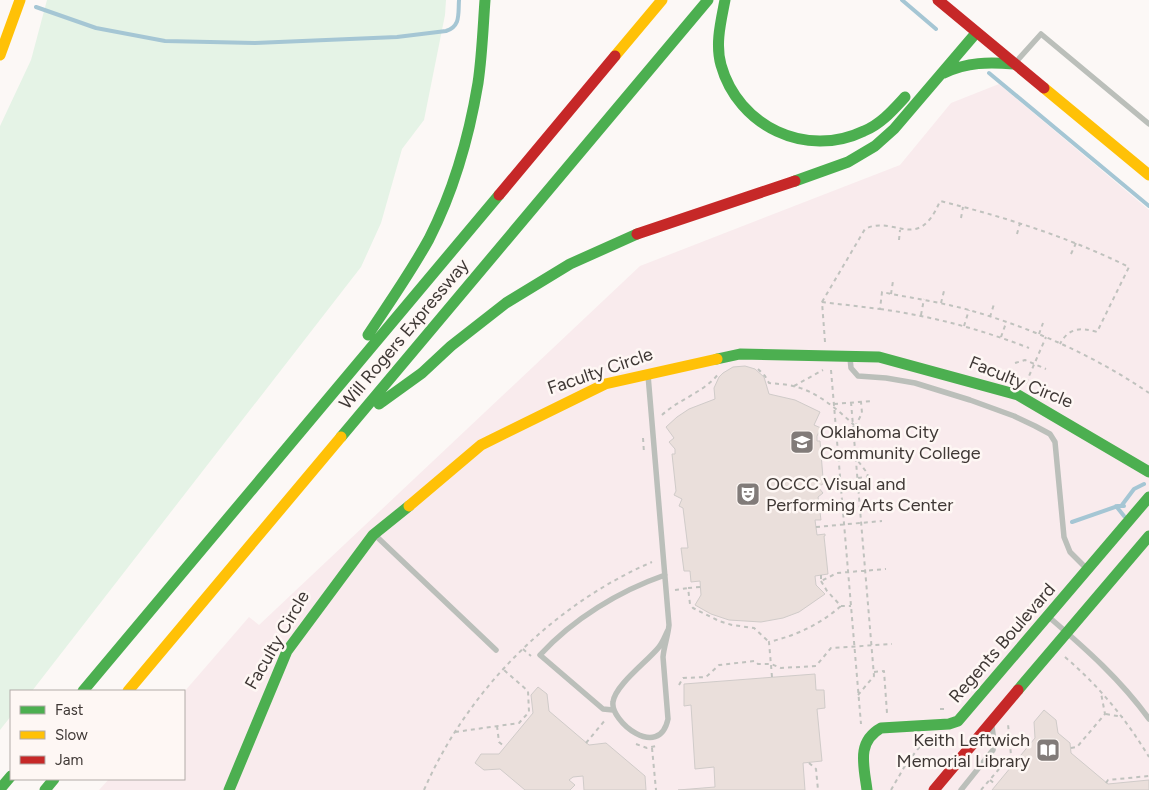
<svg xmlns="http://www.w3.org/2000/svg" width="1149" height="790" font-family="Figtree,sans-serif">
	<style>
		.education { fill: #f9ebed }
		.green { fill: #e5f3e6 }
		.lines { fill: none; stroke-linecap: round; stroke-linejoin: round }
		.stream { stroke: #a5c6d4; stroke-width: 4 }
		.building { fill: #eadfdb; stroke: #d0cbc9 }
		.path { stroke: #c0c2be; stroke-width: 2; stroke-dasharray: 4 4; stroke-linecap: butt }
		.lane { stroke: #bbbfba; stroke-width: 5.5 }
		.fast { stroke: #4caf50; stroke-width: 11 }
		.slow { stroke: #ffc107; stroke-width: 11 }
		.jam { stroke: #c62828; stroke-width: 11 }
		.labels { text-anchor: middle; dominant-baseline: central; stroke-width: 5; stroke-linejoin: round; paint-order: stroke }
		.street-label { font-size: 18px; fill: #3f3835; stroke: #fef7f4 }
		.poi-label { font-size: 18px; fill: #3f3835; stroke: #fef7f4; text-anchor: start }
	</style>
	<rect width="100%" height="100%" fill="#fcf8f6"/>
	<!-- education -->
	<path class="education" d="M999 84 1149 210V790H99L109 779H184V692L249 617 259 625 640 266 900 165 951 103Z"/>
	<!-- green -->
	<path class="green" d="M47 0H446L445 15 424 120 402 149 381 223 361 267 32 691H11V716L0 730V126L31 60Z"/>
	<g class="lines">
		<!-- stream -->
		<path class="stream" d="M902 0 936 29
			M36 7 96 28 165 41 255 43 397 37 446 31C461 26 458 14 459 0
			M989 73 1149 206
			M1122 505 1134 489 1144 484
			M1116 506 1124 516
			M1072 522 1118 506H1124"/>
	</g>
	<!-- building -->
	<path class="building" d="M745 366 755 369 764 377 769 394 795 400 820 412 814 425 821 428 817 436V441H820L823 478 826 482 818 487 823 493 818 497 821 520H815L817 535 825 534V536H824L828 574 815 576 816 585 825 594 799 612 783 618 761 622 729 620 711 614 695 605 701 595 700 581 691 582 690 571H684L681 548H688L683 508 679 506 682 499 674 495 676 491 672 454H675V449L669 442 674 438 666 427 677 417 689 409 715 399 714 388 719 377 723 373 733 367Z
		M815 674 816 690H824L825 708 817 709 822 761 803 763 805 790H678L715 787 714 767 695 769 691 705 684 706V684Z
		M538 687 547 694 549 711 589 745 606 743 645 776 646 790H584L583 776 573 777 569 780 575 785 570 790H525L500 769 484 770 475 763 481 754H499L533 713 531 695Z
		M1044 710 1056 720 1058 733 1070 743 1071 753 1108 784 1149 780V790H992L1035 738 1034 722Z"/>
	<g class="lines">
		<!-- path -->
		<path class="path" d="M961 218 963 207
			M1017 234 1020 223
			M899 240 900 230
			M1071 254 1076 243
			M891 294 893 281
			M822 302 865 229C894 214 918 254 940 201 1005 217 1068 237 1129 267L1097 332C1081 327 1068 328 1060 344
			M941 303 944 291
			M880 309C931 316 980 329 1029 348
			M921 315 924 299
			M990 317 994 304
			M964 326 969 310
			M1039 334 1043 323
			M1001 337 1006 323
			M825 342 822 302 880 309 882 292C911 298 940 302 969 310 1032 328 1095 356 1149 393
			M1015 363 1025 360 1046 369
			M758 369 765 376 769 383C777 384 785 384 793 386 816 391 837 409 854 425
			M831 370 861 724
			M1026 383 1046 337
			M794 386 823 370
			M851 402 874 676 858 695
			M834 404 872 401
			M662 415C679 399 705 392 719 373
			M855 427 862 413 861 402
			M643 438 644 453
			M858 478 867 477 868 474 858 461
			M816 527 882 521
			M821 575V581L837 573 886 569
			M821 581 827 591 841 606H851
			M700 587 688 588 690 604 693 608 719 621 732 625 754 628 769 642
			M675 590 688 588
			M523 649 531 656
			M1065 657C1099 686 1126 719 1149 757
			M874 672 884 671 887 713
			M772 677 769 642C797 635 819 625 841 606
			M679 685 683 678 706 677 719 665 755 661 758 664H771L781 668 816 666 831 648 892 644
			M940 709H948
			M1106 714 1123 717
			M497 726 499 742 505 747
			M455 732 519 723 529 712 528 691 504 670
			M941 739 951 747
			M586 743 606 719
			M636 744 647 748 656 746
			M652 748 656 790
			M1071 748 1077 747 1105 714 1101 693
			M809 763 816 769 818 790
			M990 780 996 785
			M1106 783 1108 780 1149 776
			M424 790C467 691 552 605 652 562
			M891 790 906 764 925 740
			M981 790 1011 755 1008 724"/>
		<!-- lane -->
		<path class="lane" d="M1016 62 1041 34 1149 124
			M850 358 851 368 858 376 886 378 915 383 970 400 1014 416 1035 426 1050 434 1055 442 1064 537 1070 552 1086 568
			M648 375 669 625C668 636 664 646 663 657L668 719C659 761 610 721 613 702 615 685 648 661 659 647 663 642 665 636 668 630
			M376 536 496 650
			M1050 618C1086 649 1121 680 1149 719
			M613 710 603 709 540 655C573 619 619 591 665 575
			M961 790 993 750 994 741 992 727"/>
		<!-- fast -->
		<path class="fast" d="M725 0C721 21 715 44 721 65 738 126 806 159 864 131 881 124 893 110 905 97
			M944 73C968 62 988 62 1014 64
			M795 181 848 162 875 146 894 129 976 33
			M368 335C389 303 411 272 429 239 454 190 469 137 478 83 482 56 483 28 485 0
			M717 359 740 354 879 357 1018 395 1149 472
			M379 404 422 373 451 346 506 303 570 264 637 234
			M341 437 708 0
			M1018 690 1149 536
			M83 691 499 195
			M0 789 11 776
			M45 790 54 779
			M229 790 287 651 373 535 409 506
			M867 790C864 766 856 742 881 728L949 724 958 721 1149 497"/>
		<!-- slow -->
		<path class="slow" d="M0 55 20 0
			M615 56 662 0
			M1044 88 1149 175
			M409 506 481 445 605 384 717 359
			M128 691 341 437"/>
		<!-- jam -->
		<path class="jam" d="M938 0 1044 88
			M499 195 615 56
			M637 234 795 181
			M934 790 1018 690"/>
	</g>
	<!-- icons -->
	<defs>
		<g id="university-square" transform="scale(1.25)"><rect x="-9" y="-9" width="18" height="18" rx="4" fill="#817b79" stroke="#fef7f4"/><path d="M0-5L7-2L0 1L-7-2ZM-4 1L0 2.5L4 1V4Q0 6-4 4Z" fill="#fff"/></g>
		<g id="theatre-square" transform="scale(1.25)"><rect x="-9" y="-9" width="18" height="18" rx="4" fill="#817b79" stroke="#fef7f4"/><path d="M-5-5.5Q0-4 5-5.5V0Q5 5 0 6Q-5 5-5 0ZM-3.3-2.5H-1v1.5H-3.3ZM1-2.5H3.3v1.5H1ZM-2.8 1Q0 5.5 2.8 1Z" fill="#fff"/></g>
		<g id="library-square" transform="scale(1.25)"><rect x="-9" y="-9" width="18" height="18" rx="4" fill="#817b79" stroke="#fef7f4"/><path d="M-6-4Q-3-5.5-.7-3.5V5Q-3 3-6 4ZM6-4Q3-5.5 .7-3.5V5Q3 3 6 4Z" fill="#fff"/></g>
	</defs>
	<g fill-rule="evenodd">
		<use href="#university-square" x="802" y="442"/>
		<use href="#theatre-square" x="748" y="494"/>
		<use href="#library-square" x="1048" y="750"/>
	</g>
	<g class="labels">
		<!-- street labels -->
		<g class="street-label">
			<text transform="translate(404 334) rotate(-50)">Will Rogers Expressway</text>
			<text transform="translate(600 371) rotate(-19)">Faculty Circle</text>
			<text transform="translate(1021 382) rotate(22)">Faculty Circle</text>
			<text transform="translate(277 640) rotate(-60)">Faculty Circle</text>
			<text transform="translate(1002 643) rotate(-49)">Regents Boulevard</text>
		</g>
		<!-- poi labels -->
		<g class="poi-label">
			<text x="820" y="432">Oklahoma City<tspan x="820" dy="21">Community College</tspan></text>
			<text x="766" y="484">OCCC Visual and<tspan x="766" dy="21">Performing Arts Center</tspan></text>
			<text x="1030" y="740" text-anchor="end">Keith Leftwich<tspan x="1030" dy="21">Memorial Library</tspan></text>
		</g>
	</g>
	<!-- legend -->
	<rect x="10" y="690" width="175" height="90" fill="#fef7f4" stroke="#b2aba8"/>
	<rect x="20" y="706" width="25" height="8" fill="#4caf50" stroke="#b2aba8"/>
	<text x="55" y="715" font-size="15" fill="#3f3835">Fast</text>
	<rect x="20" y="731" width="25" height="8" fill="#ffc107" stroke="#b2aba8"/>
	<text x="55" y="740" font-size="15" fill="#3f3835">Slow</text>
	<rect x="20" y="756" width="25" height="8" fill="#c62828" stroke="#b2aba8"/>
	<text x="55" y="765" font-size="15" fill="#3f3835">Jam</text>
</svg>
